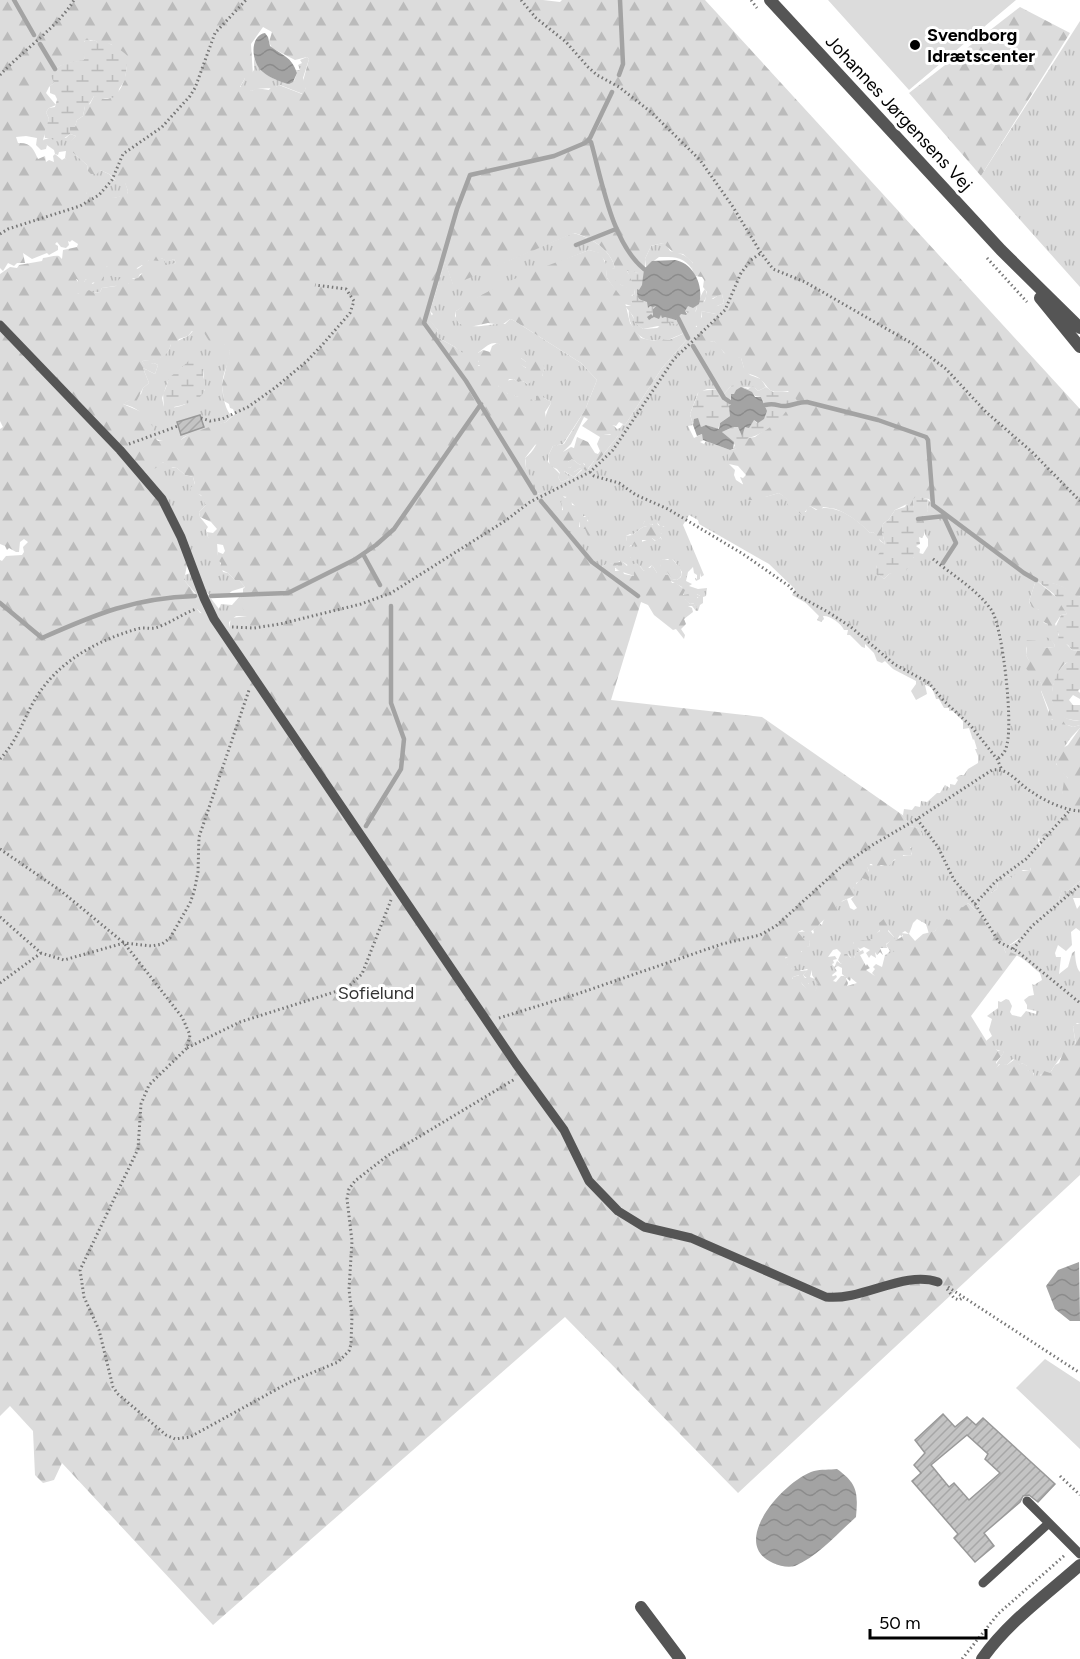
<svg xmlns="http://www.w3.org/2000/svg" width="1080" height="1659" font-family="Figtree,sans-serif">
	<style>
		.grass { fill: url(#grass-tufts); fill-rule: evenodd }
		.forest { fill: url(#forest-firs); fill-rule: evenodd }
		.wetland { fill: url(#wetland-marsh) }
		.garden { fill: #dcdcdc }
		.water { fill: url(#water-waves) }
		.lines { fill: none; stroke-linecap: round; stroke-linejoin: round }
		.stream { stroke: #a3a3a3; stroke-width: 4.5 }
		.building { fill: url(#building-hatch); stroke: #999; stroke-width: 1.5; fill-rule: evenodd }
		.path { stroke: #777; stroke-width: 3; stroke-dasharray: 1.5 3; stroke-linecap: butt }
		.service { stroke: #555; stroke-width: 9 }
		.minor { stroke: #555; stroke-width: 12 }
		.tertiary { stroke: #555; stroke-width: 12 }
		.poi-dot { fill: #000; stroke: #fff; stroke-width: 2 }
		.labels { text-anchor: middle; dominant-baseline: central; stroke-width: 6; stroke-linejoin: round; paint-order: stroke }
		.poi-label { font-size: 18px; font-weight: bold; fill: #000; stroke: #fff; text-anchor: start }
		.street-label { font-size: 18px; fill: #000; stroke: #fff }
		.park-label { font-size: 18px; fill: #333; stroke: #fff }
	</style>
	<defs>
		<pattern id="grass-tufts" width="24" height="20" patternUnits="userSpaceOnUse" patternTransform="scale(1.5)"><rect width="24" height="20" fill="#dcdcdc"/><path d="M3 7l-1-3M5 7V3M7 7l1-3M15 17l-1-3M17 17v-4M19 17l1-3" fill="none" stroke="#bbb"/></pattern>
		<pattern id="forest-firs" width="22" height="20" patternUnits="userSpaceOnUse" patternTransform="scale(1.5)"><rect width="22" height="20" fill="#dcdcdc"/><path d="M5 1l3.5 6h-7zM16 11l3.5 6h-7z" fill="#bbb"/></pattern>
		<pattern id="wetland-marsh" width="20" height="14" patternUnits="userSpaceOnUse" patternTransform="scale(1.5)"><rect width="20" height="14" fill="#dcdcdc"/><path d="M1 5h8M5 5V1M11 12h8M15 12V8" fill="none" stroke="#bbb"/></pattern>
		<pattern id="water-waves" width="16" height="10" patternUnits="userSpaceOnUse" patternTransform="scale(1.5)"><rect width="16" height="10" fill="#a3a3a3"/><path d="M0 5q4-4 8 0t8 0" fill="none" stroke="#8b8b8b"/></pattern>
		<pattern id="building-hatch" width="6" height="6" patternUnits="userSpaceOnUse" patternTransform="scale(1.5)"><rect width="6" height="6" fill="#c4c4c4"/><path d="M-1 1l2-2M0 6l6-6M5 7l2-2" fill="none" stroke="#a7a7a7"/></pattern>
	</defs>
	<rect width="100%" height="100%" fill="#fff"/>
	<!-- grass -->
	<path class="grass" d="M1080 21V287L981 176Z
		M307 57 309 59 303 78 306 88 303 94 280 85C270 91 260 86 252 91L240 88 245 78H248L254 70V58C261 74 277 84 294 81L297 73 296 70H300L298 65 302 63 300 60Z
		M70 134 76 136 69 144 77 156 87 165 88 171 100 170 109 174 114 180 125 182 128 191 127 195 114 198 87 194 65 158 66 151 59 152 58 155 55 154 54 150 44 143 43 140 49 138H66Z
		M573 233C592 238 610 249 615 268L612 269 621 285 626 286 632 296 634 294 635 297 631 303V306L625 304 607 278 605 261 599 253 589 250 510 282 479 297 456 311 455 316 459 323C478 330 486 323 505 324L510 319 513 320 581 363 597 380 585 410 563 444 553 446 548 456V462L560 474 558 477 561 482 569 479 563 471 574 477 582 470 580 468 574 472 573 466 570 468 567 467 568 462 572 459 580 465 582 462 588 469 594 461H598L618 436 612 434 603 435 604 431 613 425 617 429 620 428 623 424 625 425 662 368 688 338 710 342 714 341 719 345 724 353 741 358 744 368 750 375 761 379 766 387 758 391 755 388 731 386 723 395 719 389H707L698 393 690 414 693 425 688 426 694 438 702 434 704 440 700 442 704 444 706 441 730 450 729 464 735 470 734 475 736 480 759 495 765 497 779 493 789 500 797 511 806 512 807 508 810 506 816 510C835 502 858 520 870 533L873 532 879 537 880 541 885 544 878 558 876 572 884 579 889 574 908 567 909 562 915 556H919V553L923 554 928 546V539C921 531 923 518 928 510L927 499 935 507 1036 580 1029 601 1030 604 1039 610 1044 623 1048 624 1049 637 1055 645 1054 647 1044 648 1037 642 1027 641 1026 655 1042 685 1041 691 1051 719 1073 727 1080 725V728C1069 738 1061 751 1056 764L1068 778 1062 794 1070 810 1049 834 1039 837 1038 841 1042 850 1035 851 1030 871 1023 870 1012 878 1004 875 998 880 997 889 991 893 975 910 968 903 949 920 938 921 939 926 935 931 929 934 926 924 917 919 913 923 909 934 905 931 902 933V937L900 935 898 938 899 940 895 946 896 951 889 955 887 954 890 951 886 945 894 937 881 921 880 930 873 937V939L869 942 863 940 857 943 854 942 853 944H856L860 951 856 953 854 958 852 959 848 954 841 964 838 960 841 953 837 949 833 950 828 957 835 956 837 959 833 960 834 963 832 964 837 971 832 975 833 977 827 980 836 991 841 994 840 998 836 997 827 982 824 983 826 987 821 984 823 979 829 978 828 975 820 971 812 970 810 977 815 979 818 984 814 996 816 993 819 994 816 998 808 1000 805 1007 795 1004 791 999 796 996 797 999 801 1001 803 998 806 1000 808 996 811 995 800 981 792 980 793 977 800 975 809 984 808 979 803 975 808 970 807 969C800 971 792 972 787 964H794L785 958 801 953 805 945 809 947 810 941 804 939 798 932 811 931 813 934 814 932 813 930 819 923 822 925C824 918 826 916 831 909H836L835 905 847 899 850 908 854 910 857 908 851 899 854 896 853 888 862 877H867L869 871 866 865 888 866C895 859 901 854 911 856L912 854 909 848 920 845 922 835 918 828 910 826 903 815 904 809 912 810 915 806 920 807 921 801 927 802 937 793H940L945 785 950 788V784L955 785 958 780 956 778 960 775H964L968 769 978 763V756L975 749H977L974 739 973 740 969 728 963 729V721L953 711H949V708H944L939 699H936C934 693 933 686 925 685L927 694 916 700 911 691 916 684V681L893 669 885 661 882 663 877 661 874 653 865 644V648L862 647 850 635H847L848 630H844C841 623 829 615 823 616L824 619 821 622 817 620 819 616 806 603 792 595 795 589 769 564 699 524 698 520 689 515 683 525 704 575 701 577 700 573V579L696 581 695 578 697 579V575L694 573 693 567 688 572 686 581 692 584 689 586 698 589 707 588 706 596 703 597V603L700 605 698 611 694 605V603L690 604 685 600 686 598 696 599 700 596 697 594 684 595 682 587 671 581 668 582 665 575 666 571 672 579 677 580 681 577 682 572 673 559H664L660 561 661 566 657 573 652 565 644 571 640 566 635 567 634 576 614 569 618 570 615 567 616 565H621L623 562 627 566 631 557 621 559 622 560C615 565 607 562 599 569 582 556 569 537 556 521H580L579 527C586 527 592 535 598 538L590 529 587 516H583C579 507 572 505 567 497L562 496V511L550 513C545 505 545 500 541 493L539 494 534 490C534 480 527 476 526 467 526 464 526 461 525 458 543 445 541 421 551 403L550 401 544 398 533 401 508 394 498 386 502 382 514 379 518 382 523 381 527 384 531 379 545 380 542 374 545 368 527 356 526 358H521L526 362 527 368C522 366 517 363 514 360 499 345 499 334 478 353V361L481 365H475L455 347 437 337 438 330 428 319 433 314 430 311 445 261 453 284ZM655 520 661 527 664 526 665 530 661 529 656 531 662 534 660 536 662 540 660 538 655 541 652 538 628 547 626 536 630 534 632 535 643 527 647 526 648 524H643L645 521 652 525Z
		M663 243 666 244 670 251C680 253 689 256 694 265L692 269C683 256 673 257 659 257L646 267 645 259 651 246Z
		M161 258 169 261 174 259 176 263 140 274 138 278H133L128 284 102 288 100 292C95 293 78 294 74 294L73 281 75 278 78 282H84L86 279 93 284 107 266 123 275 139 268 149 260Z
		M720 294H722L724 303 717 306 716 314 701 311C704 331 682 332 669 340 662 338 656 342 649 340 636 338 627 321 629 310L637 324 643 329 657 328 669 321 686 319 696 311 697 306 705 301 706 295 713 299Z
		M193 331 204 333 209 340 224 344 230 351C230 358 226 368 224 374 220 386 224 410 232 416L226 422 184 437 181 440C171 441 160 442 150 437L148 433 152 427C145 414 137 407 122 404L141 394 143 388 149 383 143 368 155 374 158 365 154 363 145 366 142 361C156 359 167 359 171 344L188 336ZM187 363 203 369 205 390C194 401 180 410 164 407L162 398 168 381Z
		M163 462 173 468H177L185 475 193 477 197 493 203 497 206 505 199 512 200 517 208 527 206 530 208 537 217 543 218 556 223 572 228 573 235 580H239L245 587 232 591 226 596H211L206 592 219 609 221 604 232 605 240 596 248 616H236L229 622V628L222 632 197 609 196 594 184 580 185 575 190 573 187 565 142 475Z
		M1080 881V898H1073L1077 909 1080 905V931L1076 928 1071 932 1072 945 1066 951 1058 945 1055 953 1056 957H1061L1059 974 1068 967 1072 953 1075 951C1075 957 1076 968 1080 972V1024L1077 1023 1073 1027 1076 1045C1066 1049 1055 1064 1050 1073L1041 1074 1040 1076H1034V1073L1026 1070 1027 1066 1022 1063 1021 1066 1013 1059 1007 1065 999 1064 996 1069 994 1067 1004 1052 988 1047 986 1041 992 1036 989 1030 992 1019 987 1016 998 1008V1001L1001 1002 1006 999 1009 1000 1012 1006 1010 1012 1012 1015 1021 1017 1026 1011 1036 1014V1011L1027 1009V1005L1024 1000 1029 996 1034 995 1032 984 1034 985 1042 980 1040 973C1031 966 1019 952 1006 953L1004 949 1017 941 1028 930 1038 926V918L1057 905 1062 889 1068 891Z"/>
	<!-- forest -->
	<path class="forest" d="M0 0H543L560 2 562 0H705L1080 409V596L1077 598C1065 585 1054 583 1037 581L1060 600 1067 614 1061 615 1055 624 1059 633 1058 635 1072 650 1080 651V661L1065 663C1047 685 1044 719 1080 721V725L1073 727C1065 723 1058 726 1052 719L1047 720 1049 710 1040 688 1042 685 1033 671H1028L1025 667 1029 661 1026 655 1027 648 1025 644 1027 640 1041 641 1045 644 1044 648 1054 647 1055 645 1049 638 1044 637V631L1048 629V624C1040 621 1039 618 1039 610L1032 607 1029 601 1036 580 935 507 929 499 917 497 913 500 914 508H909L907 504 895 510 889 519 883 524 882 532 885 544 881 541 873 532 870 533C861 524 850 515 838 510 834 508 828 508 823 507L820 511 810 506 802 515 797 511 790 509 787 504 788 500 779 493 762 498 759 496 755 500H749L740 490 743 484 740 477 743 478 746 475 738 466 729 464 728 455 730 450 735 449 748 438 755 437 780 418 786 407 797 403 788 391C765 394 772 389 759 378 755 375 750 375 745 372L741 358 728 357 714 341 710 342 711 349 709 353H698L688 338 662 368 625 425 619 422 616 426 613 425 608 432 605 431 604 435H610L614 431 618 436 598 461H594L586 471 583 468 585 464 582 463 580 465 572 459 568 462V467L570 468 573 465 575 467 574 472 580 468 582 469 574 477 564 471 569 479 561 482 558 477 560 473 557 469 550 466 548 456 553 446 564 444 585 410 597 380 581 363 513 320 510 319 502 325 488 323 465 328 456 320V311C495 283 545 267 589 250L601 253 606 265 607 278 625 302 630 323 641 338 654 341 660 339 669 340 687 332 688 326 697 327V321L702 317 701 311 716 314 715 307 724 303 722 294 711 299 706 295 707 292 703 287 704 280 702 277 695 276 692 269 693 263 683 254 674 253 663 243 651 246 645 259V269L638 273 627 271 635 285 634 294 630 296 626 287 621 285 610 276V269L615 268C610 249 592 238 574 233L453 285 445 262 430 311 432 316 429 319 438 330 437 337 455 347 479 366 480 365 477 358 478 353 483 350 490 352 492 346 497 343C509 348 512 360 526 368V362L520 357 523 356 526 358 525 354 543 365 545 368 542 375 546 378 545 380H532L530 383 527 384 523 381 518 382 514 379H509L507 383 503 382 502 385 498 386 504 389 508 394 510 392 515 396 530 398 533 401 536 400V396L542 395 544 398 550 401 551 403 545 412 546 420 549 423 545 426 539 443 535 445 525 458 526 468 535 486V490L538 494 541 493 545 499 544 505 550 513 563 510 561 502 562 500 558 496 560 493 565 498 568 496 571 498 572 505 580 506 583 516 585 517 588 513 590 515 587 521 590 522V527L600 539 599 542 594 536H588L585 529H580V522H569V528L565 525 566 521H557L587 558 599 569 606 564 620 562 622 556 624 558 629 555 632 559 629 566 623 562 621 568 617 565 615 567 619 569 615 568V571H623L624 574 634 576 633 564 637 563 644 571 646 567 650 568 652 565 657 573V567L661 566 658 561 664 559 668 560 671 557 677 565 679 564C680 571 685 575 677 580L672 579 667 572 665 575H668L672 583H676L685 590 683 595 695 593 700 596V598L697 597 698 600 685 599 690 604 695 603 694 606 696 604 698 611H696L692 606H688L692 608 693 612 684 619 686 624 681 629 685 635 684 639 676 629 673 630 654 615 648 605 641 602 611 700 762 717 904 816 910 826 918 828 922 833 923 842 918 848 910 847 912 856 903 855 902 866H899L900 863 895 859 888 867 881 865 874 869 872 864H870L869 867 867 866 870 875 868 880 862 878V880L856 883 857 886 853 888 855 892 854 896 842 901 840 906H835L839 911 834 912 832 909V912H829V915L813 930 807 933 802 930 798 932 804 939 808 935 810 942 809 947 806 946 805 951H801L805 957H802L798 961 796 958 786 957 785 958 794 962V964H787L790 965 792 969H797L801 971 809 970 803 975 805 978 809 977 810 983 805 984 804 981 799 978V975L793 977 792 979 801 980 802 984 811 993 815 991 818 984 812 975V970L821 969 830 974 829 978 836 975 837 977 833 981 836 982 841 976H845L848 983 847 986 857 983 851 978 850 981 842 974V968L838 966 834 968 837 961 841 964 844 957 843 954H847L851 958H854L856 953 863 950 864 953 860 955 866 966 867 964 870 968 866 970 875 976 872 973 875 969 873 967 876 964 882 967 885 955 895 951 893 947 895 941 903 936 901 933 909 934 915 941 923 934 935 931 938 926V921L935 919 936 915 949 920 958 908 963 907 968 903 975 910C983 905 980 899 985 893H991L997 889 998 880 1004 875 1012 878 1018 871H1030L1031 868 1026 864V859L1032 852 1041 849 1039 837 1045 833 1049 834 1070 810 1054 803 1062 794 1064 781 1068 778 1058 768 1055 760 1061 749 1068 745 1080 728V881L1068 891 1062 890 1057 905 1038 918V927H1035L1004 949 1006 953 1010 952 1017 955 971 1016 989 1045 988 1047 993 1046 998 1051 1003 1050 1004 1053 996 1062V1068L1001 1063 1007 1065 1015 1059 1020 1065 1023 1063 1027 1066 1028 1071H1033L1034 1076H1040L1044 1071 1050 1073 1055 1065 1059 1063 1065 1049 1076 1044 1073 1027 1075 1024H1080V1175L738 1493 565 1317 213 1625 62 1463 54 1480 43 1483 35 1475 33 1431 10 1406 0 1416V560L2 561 6 556 22 555 24 552 23 547 28 542 24 539 20 542 19 552H16L9 548 7 550 5 546 0 544V429L3 427 0 421V274L10 267 17 268 19 265 42 261 43 258C48 258 54 255 59 256L62 259 63 250 77 247 78 244 72 240 70 242 68 241 69 245 66 248 61 247 57 242 55 244 58 246V250L49 255 47 253 32 259 23 253 25 263H17L14 266 8 263 3 271 0 268ZM263 27 272 32 269 42 272 48 295 60 307 57 309 59 302 85 306 88 302 94 279 85 276 87 272 86 269 90 256 88 252 91 250 90 247 85 244 88 240 87 245 78H252L253 76 251 44ZM94 40 99 43 111 44 127 63C127 75 121 100 104 99 101 98 98 96 94 96L90 104 85 106 83 116 77 120 75 127H70L69 129 70 134 76 136 68 144V148L87 165 88 171 91 174H97L100 170 109 174 119 184 125 183 128 191 127 194 114 198 106 193 87 194 85 188 86 181 78 177V173C77 171 67 160 65 158L62 160 55 154 53 156 54 162 49 160 46 162 45 156 38 159C34 150 31 142 18 143L16 137 26 136 37 138 36 145 41 150 46 149 47 145 43 140 49 119 46 112 49 108 56 105 46 93 49 87 54 83C48 62 72 64 84 60V41ZM161 258 165 260V263L174 259 176 263 146 269 138 278 130 279 128 284 125 283V281L119 279 116 286 102 288 100 292 94 293 89 290 86 292 80 290 79 294 74 293 77 287 73 282 75 283 76 279 78 280 77 284 81 286 85 285 84 282 86 279 89 284 95 282 100 285 103 284 104 277 101 274 104 273 107 266 114 277H126L129 273 130 275 136 272 137 268 142 265 145 266 149 260 159 261ZM192 331 198 335 204 333 211 344H224L225 349 230 351 222 385 224 401 229 404 230 408 233 409 235 414 226 422C218 424 188 433 181 440L169 439 158 441 154 437H150L149 433 154 429 144 413 123 404 130 400 136 402 143 388 149 383 143 368 155 374 158 365 154 363 145 365 142 361C157 360 167 359 171 344H175L179 339 188 336ZM584 417 588 419 582 426 600 437 597 444 600 451 598 454 595 453 588 442 577 437 574 448 571 447 563 452 571 444ZM163 462 169 467 177 468 185 475 193 477 195 484 190 488 191 492 201 495 206 505 199 512 200 517 211 522 217 529 213 533 207 532 208 537 212 543 223 545 225 551 223 554 218 552V560L221 563 220 569 228 573 235 580H239L245 587 243 589V595L240 596 243 609 247 616 231 618 229 628 223 631 211 614 200 613 197 609C200 599 192 589 184 580L187 565 162 499 145 473 156 468Z
		M1020 7 1070 33 981 176 909 93Z
		M655 519 657 521 658 525 665 527 667 531 665 532 661 529V533L657 531 664 535 660 537 664 544 659 542 660 538 656 541 652 538V540H642V545L635 547 634 544 633 547 631 545 628 548 623 544 627 541 626 536 632 535 643 527 647 526V524L642 525 645 521H649L650 524 653 525 652 521Z
		M885 918 890 927 888 931 895 938 886 944 887 948H880L883 955 880 952 877 955 875 952 876 958 871 955 869 958 866 953 870 950 864 947 860 949 853 944 854 942 863 940 869 941V939H873V935L880 931 879 923Z"/>
	<!-- wetland -->
	<path class="wetland" d="M87 38 90 41 94 40C100 44 102 40 108 43 113 45 125 52 128 57L125 80 119 89 118 97 102 99 94 96 88 106H85L83 116 77 120 75 127H70V134L59 142 49 138H45L44 133 49 119 46 112 49 108 55 107 57 99 55 95 50 93V86L54 83 51 76C59 61 70 63 84 60 85 53 80 44 87 38Z
		M639 269H644C643 283 641 294 650 305L656 306 653 309V316L650 318 652 319V317L662 315 673 319 679 317 678 315 681 313 686 315 687 312 684 311 687 306C703 305 697 299 705 289 709 295 704 301 701 306H697L695 313 688 320H682L676 325 670 322 662 328 658 326 643 329 635 323 633 316 625 306H631V303C639 290 631 282 627 270L638 273Z
		M200 355 205 359 204 361 206 366C200 372 204 376 205 384 208 399 185 405 174 407V409L164 408 163 393C167 388 166 385 169 379 171 375 176 373 180 369 188 363 189 357 200 355Z
		M737 385 748 389 753 386 758 391 766 387 773 392H791L798 402 786 407 787 410C779 422 762 435 748 438L744 445 735 449H733L735 445 722 432 733 427H738L740 430 745 427H749L753 419 757 423 766 407 761 397 755 396 744 388 736 390 734 395 731 394 730 416 720 423 718 429 706 425 701 427 700 424 693 422V425L690 414 699 391 719 389 723 395 731 386Z
		M916 496 927 499 928 510 924 521V535L922 538 919 537 920 544 916 546 920 549 919 557H914L906 571 889 574 884 579 879 575 878 576 875 572 877 566 875 559 880 552 879 549 885 544 882 532 883 524 889 519 895 510 905 507 907 503 909 508H914L913 500Z
		M1036 580C1053 583 1065 584 1077 597L1080 596V651L1072 650 1068 645 1058 641 1059 633 1055 628 1061 615 1067 614 1054 594Z
		M1070 661H1080V689L1078 691 1080 693V699L1073 695 1069 700 1073 705H1080V721C1072 720 1063 719 1057 713 1046 700 1054 667 1070 661Z"/>
	<!-- garden -->
	<path class="garden" d="M828 0H1016L909 90Z
		M1045 1359 1080 1382V1449L1016 1388Z"/>
	<!-- water -->
	<path class="water" d="M265 33 268 37 270 46C283 56 291 56 297 73L293 82 289 84C281 82 270 78 263 72 251 63 249 36 265 33Z
		M675 260C695 264 704 287 699 304L693 308 688 306 685 311 687 314 686 315 681 314 676 320 665 317 662 318 661 315 659 319 654 317 649 320 647 317 651 314 653 316V309L656 306 653 307 650 306 648 308 647 302C640 299 637 301 637 289L639 290 642 285 644 269 652 261Z
		M741 387 752 392 755 397H761L767 411 764 419 758 423 754 420 749 428 745 427 742 436 738 427H733L722 432 734 442 733 449 730 450 703 440 702 434 697 436 693 425 694 419 698 418 701 427 706 425 719 429 720 423 730 416 729 406 731 404V394H734L736 390Z
		M1079 1262 1080 1321H1070L1055 1309 1046 1286 1058 1270Z
		M837 1469C858 1484 858 1493 856 1517 838 1533 818 1556 795 1566 788 1568 780 1566 773 1563 727 1543 786 1479 814 1471 821 1469 830 1470 837 1469Z"/>
	<g class="lines">
		<!-- stream -->
		<path class="stream" d="M14 0 34 35
			M40 44 55 69
			M619 75 623 64 620 0
			M588 140 591 142C602 181 612 243 644 269
			M576 245 616 229
			M678 318 688 338
			M693 346 724 398 730 402
			M765 405C777 402 777 407 786 406 793 405 799 402 807 402L878 420 926 437 928 440 933 505 1024 573 1036 580
			M535 493 466 381 424 323 457 209 470 175 554 156 585 143 590 138 612 92
			M541 501 592 562 638 596
			M918 519 945 516
			M363 554 380 585
			M943 563 956 543 944 517
			M211 596 288 593 354 560 376 545 394 529 481 404
			M0 603 42 638C96 614 134 598 195 596
			M366 826 401 769 404 739 391 703V606"/>
	</g>
	<!-- building -->
	<path class="building" d="M200 415 204 427 181 435 177 422Z
		M943 1414 955 1427 967 1417 976 1425 983 1418 1055 1484 1038 1502 1029 1495 1023 1496 1020 1502 984 1533 994 1546 975 1562 954 1538 958 1534 912 1481 921 1473 914 1465 925 1453 915 1440ZM967 1435 988 1454 985 1459 1000 1473 969 1500 954 1483 949 1487 931 1465Z"/>
	<g class="lines">
		<!-- path -->
		<path class="path" d="M521 0 536 18 566 42 588 67 597 75 619 87 651 112 700 160 733 207 761 253 773 269 805 282 913 344 946 369 986 412 1031 451 1080 501
			M751 0 757 8
			M0 75C22 51 58 27 74 0
			M0 234 8 229 80 206 99 195 112 180 123 154 162 127 190 96 195 88 215 33 246 0
			M987 258 1027 302
			M201 418 210 421 222 419 248 407 276 387 307 361 323 344 350 313 354 301 346 289 315 285
			M129 444 178 426
			M590 472 594 476 619 483 636 495 668 509 743 554 789 586 797 595 828 612 851 627 894 664 929 683 943 700 971 726 997 759 1002 770
			M933 559C952 575 978 590 992 611 1003 630 1013 722 1007 744 1006 751 1003 755 997 759
			M232 627 254 628 280 624 361 604 391 593 505 521 530 502 590 472 613 450 674 359 725 310 741 273 751 260 761 253
			M0 759C22 736 25 709 45 685 68 656 102 639 137 629 143 627 149 629 155 628 169 624 182 614 196 609
			M917 819 938 847 954 880 975 904 999 942 1017 951 1080 1003
			M0 849 61 891 124 943 182 1017 190 1035 187 1048 149 1085 141 1104 138 1149 80 1270 84 1297 99 1330 113 1387 118 1394 166 1435 175 1439 190 1437 290 1382 338 1362 349 1351 351 1344 352 1316 349 1289 352 1241 347 1199 349 1189 355 1181 387 1156 515 1079
			M975 904 996 881 1026 859 1070 810
			M0 917 41 953 64 960 124 943 152 946 162 944 170 938 190 903 194 892 198 872 199 837 249 690
			M1013 949 1032 926 1080 885
			M0 983 41 953
			M499 1018 577 994 722 944 760 935 776 926 843 865 874 844 917 819 992 770C1009 767 1019 785 1032 792 1045 801 1064 810 1080 811
			M187 1048 240 1022 347 988 362 974 391 900
			M948 1287 1080 1373
			M947 1289 954 1298 959 1300 964 1297
			M1060 1476 1080 1495
			M962 1659 998 1614 1065 1555"/>
		<!-- service -->
		<path class="service" d="M0 325 120 450 162 499 181 537 204 598 214 619 516 1064 564 1130 589 1181 618 1211 644 1227 691 1238 826 1297C863 1301 904 1270 938 1282
			M1027 1501 1080 1554
			M983 1583 1049 1523"/>
		<!-- minor -->
		<path class="minor" d="M641 1607 680 1659
			M982 1659C1008 1622 1046 1595 1080 1565"/>
		<!-- tertiary -->
		<path class="tertiary" d="M770 0 1001 250 1080 328
			M1040 298 1080 347"/>
	</g>
	<!-- markers -->
	<circle class="poi-dot" cx="915" cy="45" r="6"/>
	<g class="labels">
		<!-- poi labels -->
		<g class="poi-label">
			<text x="927" y="35">Svendborg<tspan x="927" dy="21">Idrætscenter</tspan></text>
		</g>
		<!-- street labels -->
		<g class="street-label">
			<text transform="translate(899 113) rotate(47)">Johannes Jørgensens Vej</text>
		</g>
		<!-- park labels -->
		<g class="park-label">
			<text x="376" y="993">Sofielund</text>
		</g>
	</g>
	<!-- scale -->
	<path d="M870 1629v9h116v-9" fill="none" stroke="#000000" stroke-width="3"/>
	<text x="879" y="1629" font-size="18" fill="#000000" stroke="#ffffff" stroke-width="4.5" paint-order="stroke">50 m</text>
</svg>
